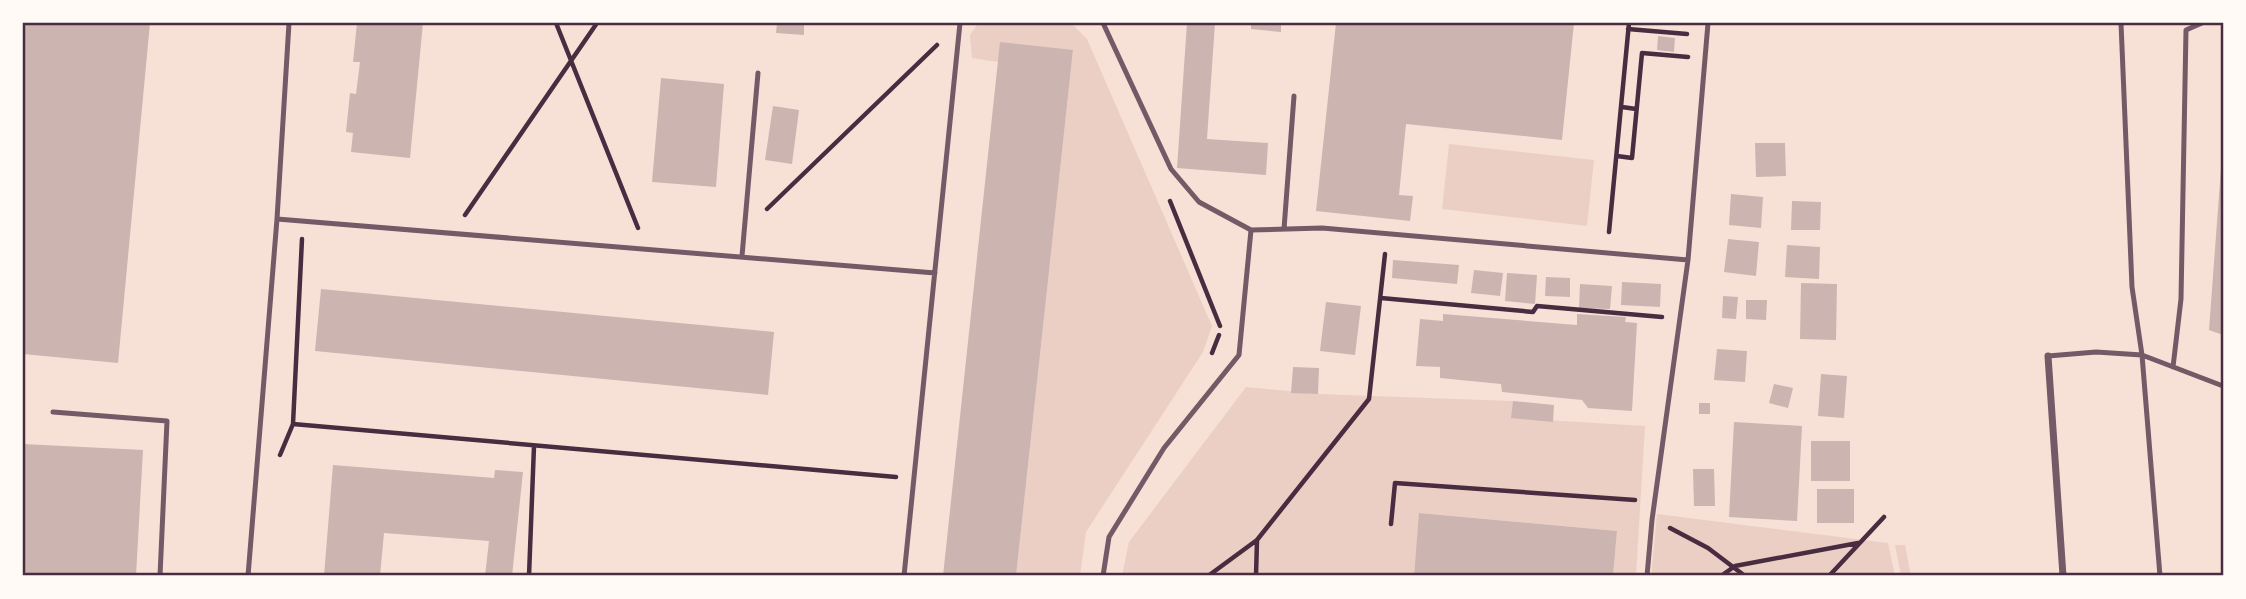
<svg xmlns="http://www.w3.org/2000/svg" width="2246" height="599" font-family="'Exo 2',sans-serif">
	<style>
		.green { fill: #ebcfc5 }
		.building { fill: #ccb4b1 }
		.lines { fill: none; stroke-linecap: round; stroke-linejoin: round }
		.path { stroke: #4a2c40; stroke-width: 4.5 }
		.service { stroke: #755966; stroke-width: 5 }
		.minor { stroke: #755966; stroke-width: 7 }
		.neatline { fill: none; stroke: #4a2c40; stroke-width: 2.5 }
	</style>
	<rect width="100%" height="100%" fill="#f7e1d7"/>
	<!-- green -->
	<path class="green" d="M978 23H1071L1087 39 1212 326 1203 352 1086 532 1080 576H1016L1073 50 998 62 972 58 970 35Z
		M1449 144 1594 160 1587 226 1442 209Z
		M1246 387 1318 394 1513 401 1512 418 1645 426 1636 576H1613L1617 531 1420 513 1414 576H1122L1129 542Z
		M1657 514 1888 543 1895 576H1651Z
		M1895 545H1905L1911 576H1901Z"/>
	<!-- building -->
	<path class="building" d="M23 23H150L118 363 23 354Z
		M357 23H423L410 158 351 152 353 133 346 132 350 93 356 94 360 62H353Z
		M777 23H804V35L776 33Z
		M1187 23H1215L1207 139 1268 143 1266 175 1177 168Z
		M1251 23H1281V32L1251 29Z
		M1336 23H1574L1562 140 1406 124 1399 195 1413 196 1410 221 1316 211Z
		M1658 36 1675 38 1674 52 1657 50Z
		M1000 42 1073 50 1016 576H943Z
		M661 78 724 84 716 187 652 182Z
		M773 106 799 110 792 164 765 160Z
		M1755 143H1785L1786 176 1756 177Z
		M2221 168H2223V335L2209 330Z
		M1731 194 1763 197 1761 228 1729 225Z
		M1792 201 1821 202 1820 230H1791Z
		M1728 239 1759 242 1756 276 1724 272Z
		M1787 245 1820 247 1819 279 1785 277Z
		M1393 260 1459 265 1457 284 1392 278Z
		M1474 270 1503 273 1500 296 1471 293Z
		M1507 273 1537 275 1535 304 1505 301Z
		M1546 277 1570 278V297L1545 296Z
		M1622 282 1661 284 1660 307 1621 305Z
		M1801 283 1837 284 1836 340 1800 339Z
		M1580 284 1612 286 1610 309 1579 308Z
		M321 289 774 332 768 395 315 351Z
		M1723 296 1738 297 1736 319 1722 318Z
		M1746 300H1767L1766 320 1746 319Z
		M1326 302 1361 306 1355 355 1320 351Z
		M1443 314 1577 325V314L1626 317 1625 322 1637 323 1632 411 1588 408 1582 400 1502 392 1501 384 1440 378V367L1416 366 1420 319 1443 321Z
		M1717 349 1747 351 1745 382 1714 380Z
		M1293 367 1319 368 1318 394 1291 393Z
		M1821 374 1847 376 1844 418 1818 416Z
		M1774 384 1793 388 1788 408 1769 403Z
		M1513 401 1554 405 1553 422 1511 418Z
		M1699 403H1710V414H1699Z
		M1734 422 1802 426 1797 521 1729 517Z
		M1811 441H1850V481H1811Z
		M23 444 143 450 136 576H23Z
		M333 465 494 478 495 470 523 472 512 576H485L489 541 384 533 380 576H324Z
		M1693 469H1714L1715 506H1694Z
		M1817 489H1854V523H1817Z
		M1419 513 1617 531 1613 576H1414Z"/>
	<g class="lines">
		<!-- path -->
		<path class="path" d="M556 23 638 228
			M1628 29 1687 34
			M1622 107 1636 109
			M1617 156 1632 158 1642 53 1688 57
			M1170 201 1220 326
			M767 209 937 45
			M465 215 597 23
			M1609 232 1629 23
			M1381 298 1533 312 1537 306 1662 317
			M1212 353 1219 335
			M293 424 896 477
			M280 455 293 424 302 239
			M1391 524 1395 483 1635 500
			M1670 528 1708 548 1745 576
			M529 576 534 446
			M1208 576 1257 540 1369 399 1385 254
			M1256 576 1257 540
			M1721 576 1735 566 1858 543
			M1829 576 1884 517"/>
		<!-- service -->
		<path class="service" d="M1103 23 1171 169 1199 202 1251 230 1322 228 1688 260
			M2121 23 2132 287 2142 355 2160 576
			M277 219 935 273
			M1284 229 1294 96
			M742 256 758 73
			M2048 356 2096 352 2142 355 2223 386
			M2173 367 2181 299 2186 30 2202 23
			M53 412 167 421 160 576
			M248 576 277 219 289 23
			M904 576 960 23
			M1103 576 1109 537 1164 448 1239 355 1251 230
			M1647 576 1652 520 1688 260 1708 23"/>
		<!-- minor -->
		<path class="minor" d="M2048 356 2063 576"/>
	</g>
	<!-- border -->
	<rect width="2246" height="599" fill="none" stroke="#fffaf5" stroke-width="49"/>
	<rect x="24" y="24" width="2198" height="550" class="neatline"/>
</svg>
